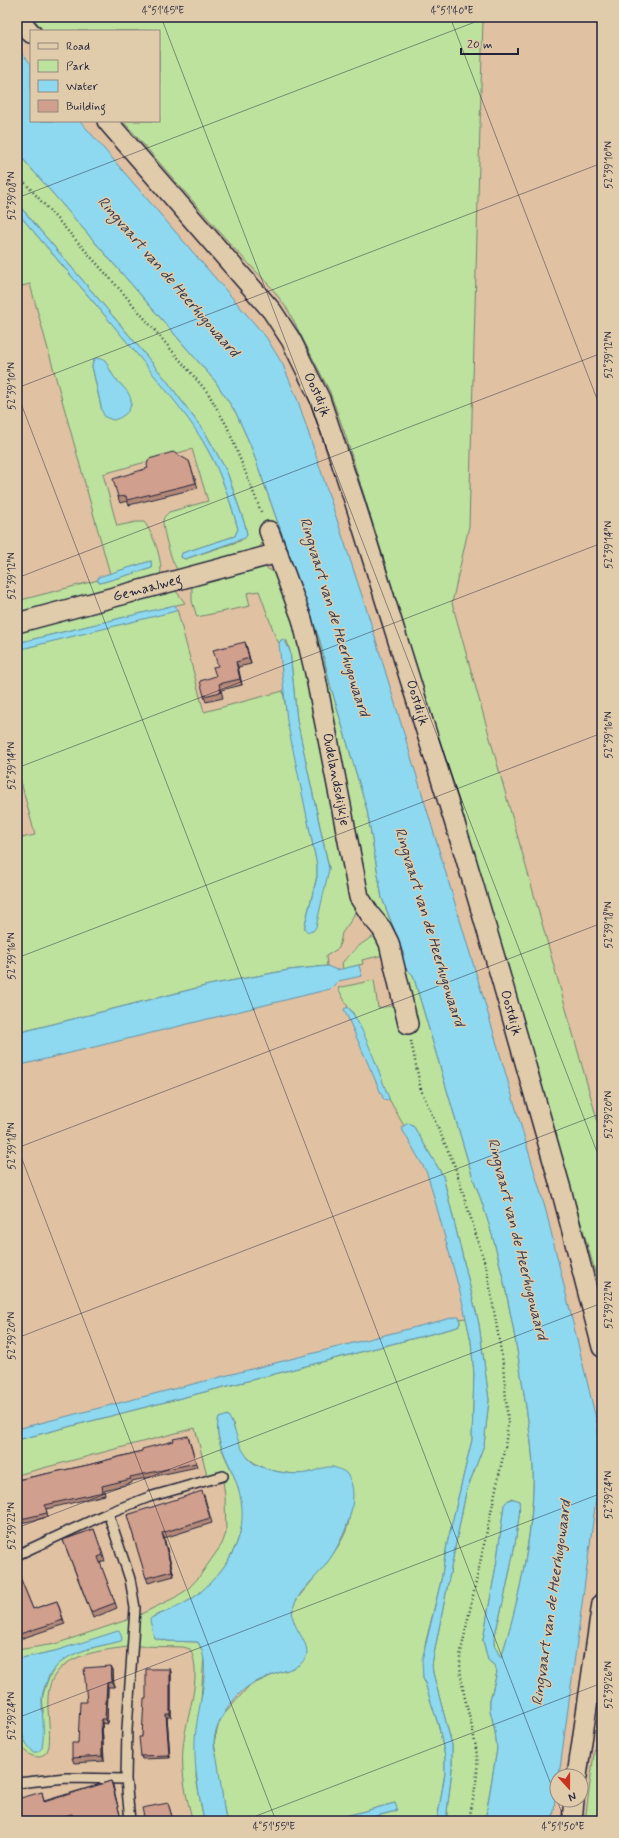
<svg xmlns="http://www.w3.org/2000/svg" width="619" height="1838" font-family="Mynerve,sans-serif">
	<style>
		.green { fill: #bce29d; stroke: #6f826c; fill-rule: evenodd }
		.water { fill: #8ed9ef; stroke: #6390a7 }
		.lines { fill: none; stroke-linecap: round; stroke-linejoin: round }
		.service-casing { stroke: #22223b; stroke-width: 12 }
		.minor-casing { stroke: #22223b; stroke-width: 22 }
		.path { stroke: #22223b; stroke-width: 2.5; stroke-dasharray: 1 3; stroke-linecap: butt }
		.service { stroke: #e0ccaa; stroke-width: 9 }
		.minor { stroke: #e0ccaa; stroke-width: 19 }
		.wall { fill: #b38979; stroke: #22223b }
		.shaded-wall { fill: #926f63; stroke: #22223b }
		.building { fill: #d09f8d; stroke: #22223b }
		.ticks { fill: none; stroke: #22223b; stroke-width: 1; stroke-opacity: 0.45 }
		.labels { text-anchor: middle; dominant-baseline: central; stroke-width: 3; stroke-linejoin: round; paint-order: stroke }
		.street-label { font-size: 14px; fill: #22223b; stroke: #e0ccaa }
		.water-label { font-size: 15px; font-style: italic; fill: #323d56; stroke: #e0ccaa }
		.neatline { fill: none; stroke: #22223b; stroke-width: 1.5 }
		.ticks-label { font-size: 10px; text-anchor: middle; fill: #22223b }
	</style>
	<rect width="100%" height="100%" fill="#e0c2a3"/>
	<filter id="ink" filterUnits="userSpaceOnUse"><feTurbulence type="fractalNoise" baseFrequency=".025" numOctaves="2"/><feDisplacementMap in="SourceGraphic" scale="8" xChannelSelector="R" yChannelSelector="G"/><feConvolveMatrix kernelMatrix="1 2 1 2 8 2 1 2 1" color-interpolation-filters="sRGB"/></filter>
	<g filter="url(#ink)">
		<!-- green -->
		<path class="green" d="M32 17H483L469 526 452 603 602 1137V1296L512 982 381 550 344 431 329 390 288 310 271 287 232 246 123 121H159V31H44Z
			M17 152 215 381 236 413 250 444 320 641 330 684 367 810 382 898 404 956 400 957 367 903 324 692 263 541 258 551 187 573C184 572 180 571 178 570 172 565 163 531 163 522 163 517 166 515 169 512L208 501 192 449 103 474 117 526 136 522H144C153 533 164 563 160 576L17 619V601L98 580 100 583 152 568 151 561 110 574 30 284 17 287V212C59 262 102 311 143 361 166 390 192 419 209 452 222 476 231 503 238 529L235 536 182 553 181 557 185 559 240 541 247 535 245 525 227 472 206 434 167 381 134 341 17 203ZM92 366C109 375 129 384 131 406L102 411Z
			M256 567H264L276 573 296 619 356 909 352 919 342 933 339 948 326 956 327 966 289 970 209 985 17 1033V839L35 835 17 767V650L177 609 204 712 283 691 288 721 317 865V876L305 924V929L329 868 297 721 290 651 287 641 281 640 279 643 276 638 259 591 247 593 250 606 197 617 192 601V582Z
			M173 587 185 603 17 643V629Z
			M377 935 388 954 362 960 363 964 343 969 342 963C352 951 363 941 377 935Z
			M407 968 413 975 473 1178C499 1244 512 1317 523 1387 528 1422 535 1457 533 1492 530 1548 518 1605 501 1658L494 1645V1638C503 1605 510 1572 516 1538 517 1526 521 1513 519 1501L511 1498 504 1505 497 1560 483 1640 488 1660 495 1666 497 1672 490 1701V1710L495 1731 497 1749 485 1821H446L452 1769V1745L433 1673 432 1664 466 1492 484 1445 489 1400 479 1324 443 1176 414 1127 408 1123 404 1126 389 1099 353 1013 348 1007 338 988 374 980 378 1008 397 1005 403 969Z
			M466 1318 471 1341 474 1374 472 1440 447 1544 441 1581 425 1645 423 1677 439 1727 445 1757V1773L437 1821H356L396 1811 395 1803 327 1821H228L225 1815 214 1742 220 1719 249 1686 275 1674 293 1668 306 1656C306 1639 290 1626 292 1610 294 1600 305 1590 311 1582 324 1566 346 1541 349 1520 350 1512 336 1477 333 1467 323 1469 312 1473 302 1474 279 1474 248 1468 238 1444 236 1437 234 1430 233 1423L219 1418C212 1441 232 1467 239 1488 254 1529 225 1577 190 1600 179 1607 167 1612 154 1616V1638L168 1641 198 1642 204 1654 196 1777 204 1821H193C186 1798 181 1773 183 1748 185 1719 204 1676 190 1649L183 1647 137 1646 139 1615 174 1598 188 1589 199 1577 222 1544 226 1533 225 1496 222 1473 207 1475 195 1428 17 1475V1440L458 1327 460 1323 459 1319Z
			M130 1619 128 1647C97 1651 50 1655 48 1697 47 1713 51 1729 49 1746L47 1752 40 1757C22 1757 17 1740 17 1724L26 1743C31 1734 39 1725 42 1716 45 1710 41 1702 43 1695 53 1651 83 1651 120 1641L84 1643 55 1651 17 1659V1650L55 1644Z
			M602 1693V1821H585Z"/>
		<!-- water -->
		<path class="water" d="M17 48 31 64V121H80L266 337 283 365 298 401 369 617 484 1000 546 1211 598 1427 600 1469 559 1776H557L553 1821H485L497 1749 495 1731 490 1710V1701L497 1672 495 1666 488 1660 483 1640 497 1560 504 1505C508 1499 512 1497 519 1501 521 1513 517 1526 516 1538 510 1572 503 1605 494 1638V1645L501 1658C517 1607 531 1546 533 1492 535 1456 528 1422 523 1387 512 1316 499 1244 473 1178L413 975 406 968 403 969 400 957 404 955 382 898 367 810 330 684 320 641 250 444 236 413 215 381 17 152Z
			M17 203 134 341 167 381 206 434 227 472 245 525 247 535 245 538 185 559 181 557 182 553 235 536 238 529C231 503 222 476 209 452 192 420 167 392 145 364 103 312 60 263 17 212Z
			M96 358 105 360C108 366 111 372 114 377 118 382 123 386 127 391 137 405 127 417 113 420L105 417 102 411 92 366 93 361Z
			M151 561 152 568 100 583 98 582V577Z
			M175 605 177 609 176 611 17 650V643Z
			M284 639 290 651 297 720 329 869 316 927 313 931 308 932 305 929V924L317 877V865L287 721 279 643 281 640Z
			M359 965 362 976 338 981 330 989 17 1066V1033L209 985 289 970 327 966 337 970Z
			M348 1007C364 1026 379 1073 389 1098L388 1101 384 1100 344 1009Z
			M408 1123 414 1127 443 1176 479 1324 489 1400 484 1445 466 1492 432 1664 433 1673 452 1745V1769L446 1821H437L445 1773V1757L439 1727 423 1677 422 1660 441 1581 447 1544 472 1440 474 1374 471 1341 461 1296 432 1190 427 1173 402 1129V1127Z
			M455 1317H459L460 1323 458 1327 17 1440V1429Z
			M228 1415C237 1430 237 1448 251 1461 261 1470 292 1476 306 1473 314 1472 324 1466 332 1467 335 1467 344 1471 346 1473 365 1496 341 1544 327 1563 317 1578 297 1591 293 1609 288 1625 312 1643 306 1657 300 1669 285 1670 275 1674 267 1677 257 1681 250 1685 234 1695 214 1724 214 1743 214 1750 217 1757 218 1764 220 1781 223 1798 225 1815L228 1821H204C199 1795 194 1769 195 1742 195 1713 214 1667 198 1642L168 1641 154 1638 150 1620 151 1618C164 1612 177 1608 190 1600 201 1593 210 1583 219 1573 244 1542 249 1511 233 1474 227 1458 213 1436 219 1418Z
			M118 1631 120 1632 122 1639 121 1641C94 1648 65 1650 49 1676 46 1683 42 1692 42 1700 42 1716 45 1732 42 1748L38 1752H33L26 1743 17 1724V1659L55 1651Z
			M395 1803 397 1808 396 1811 356 1821H327Z"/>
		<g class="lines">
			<!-- service casing -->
			<g class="service-casing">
				<path id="service" d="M108 1513 130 1579 135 1608 127 1729 126 1779 130 1821
					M17 1555 108 1513 149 1497 223 1476
					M17 1783 66 1778 126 1779"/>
			</g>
			<!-- minor casing -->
			<g class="minor-casing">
				<g id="minor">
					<path d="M17 17 31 33"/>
					<path id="s1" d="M107 121 272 311 291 340 320 399 355 503 465 856 501 978 561 1189 602 1347"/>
					<path id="s2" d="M269 531 302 619 315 673 359 897 371 916 382 929 389 943 408 1024"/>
					<path id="s3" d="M17 623 278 553"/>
					<path d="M577 1776 602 1603"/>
					<path d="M572 1821 574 1800"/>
				</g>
			</g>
			<!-- path -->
			<path class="path" d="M17 174 123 293 208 393 227 426 262 514
				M411 1041 421 1090 454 1164 487 1270 503 1363 508 1423 505 1447 460 1656C459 1691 474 1723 477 1757 479 1776 472 1802 469 1821"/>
			<!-- service -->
			<use href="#service" class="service"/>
			<!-- minor -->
			<use href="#minor" class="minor"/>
		</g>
		<!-- wall -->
		<path class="wall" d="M189 461 198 488 129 505 127 501 120 503 118 497Z
			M245 642 251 664 238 667 242 685 221 690 223 698 206 702 204 696 216 676Z
			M188 1436 197 1467 132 1481V1483L104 1490 105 1495 46 1509 48 1517 17 1524V1480L88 1465 142 1451 174 1441Z
			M204 1495 212 1523 164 1538 174 1576 148 1583 127 1515Z
			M17 1527 19 1536H17Z
			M94 1529 105 1561 100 1563 117 1608 93 1618 63 1540Z
			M17 1570 33 1609 57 1601 65 1624 17 1640Z
			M111 1666 113 1670 114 1687H108L107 1724 102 1723 104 1761 74 1763 72 1758 78 1743 87 1702Z
			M170 1669 171 1672V1717H167L170 1758 142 1759 141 1756 142 1737 146 1699Z
			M111 1781 121 1820 117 1821H74V1819L64 1821H17L42 1792 44 1801Z
			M168 1803 173 1820 170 1821H145Z"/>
		<!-- shaded-wall -->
		<path class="shaded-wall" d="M245 642 247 648 251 664 249 658Z
			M236 662 238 667 242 685 240 679Z
			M162 1533 164 1538 174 1576 172 1571Z
			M111 1666 113 1670 114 1687 112 1682Z
			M170 1669 171 1672V1717L170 1714Z
			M107 1683 108 1687 107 1724 105 1719Z
			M166 1714 167 1717 170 1758 169 1755Z
			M101 1719 102 1723 104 1761 102 1756Z
			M111 1781 113 1785 121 1820 120 1815Z"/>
		<!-- building -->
		<path class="building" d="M173 452 189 461 196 483 127 500 126 496 118 497 113 479 148 468 147 465 149 459Z
			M245 642 249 658 236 662 240 679 219 684 221 692 204 696 200 681 216 676 213 667 218 666 213 650Z
			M188 1436 196 1463 130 1477 131 1479 102 1486 103 1492 45 1505 47 1513 17 1520V1480L88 1465 142 1451V1449L174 1441 173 1439Z
			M202 1491 210 1518 162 1533 172 1571 146 1578 127 1515Z
			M94 1529 103 1555 98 1557 115 1603 91 1612 63 1540Z
			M17 1570 33 1609 57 1601 63 1620 17 1635Z
			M111 1666 112 1682 107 1683 105 1719H101L102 1756 72 1758V1743H78L80 1702H87L84 1668Z
			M146 1669H170V1714H166L169 1755 141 1756 139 1737H142L144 1699H146Z
			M111 1781 120 1815 101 1821H74L72 1814 46 1821H17V1799L42 1792 44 1802Z
			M168 1803 172 1817 155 1821H145L142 1808Z"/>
	</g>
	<!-- ticks -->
	<path class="ticks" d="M161 17 602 1165M450 17 602 412M17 198 488 17M17 388 602 163M17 393 565 1821M17 578 602 353M17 768 602 543M17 958 602 733M17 1146 276 1821M17 1148 602 923M17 1338 602 1113M17 1528 602 1303M17 1718 602 1493M243 1821 602 1683"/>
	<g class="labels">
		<!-- street labels -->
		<g class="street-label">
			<text stroke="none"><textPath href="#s1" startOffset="347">Oostdijk</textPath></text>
			<text stroke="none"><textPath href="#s3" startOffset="135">Gemaalweg</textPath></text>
			<text stroke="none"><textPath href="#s1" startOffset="671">Oostdijk</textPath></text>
			<text stroke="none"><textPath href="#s2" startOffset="258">Oudelandsdijkje</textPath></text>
			<text stroke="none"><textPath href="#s1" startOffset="995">Oostdijk</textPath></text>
		</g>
		<!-- water labels -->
		<g class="water-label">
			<text transform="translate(168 277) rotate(49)">Ringvaart van de Heerhugowaard</text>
			<text transform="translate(334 617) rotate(73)">Ringvaart van de Heerhugowaard</text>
			<text transform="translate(429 927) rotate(73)">Ringvaart van de Heerhugowaard</text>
			<text transform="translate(517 1239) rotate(76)">Ringvaart van de Heerhugowaard</text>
			<text transform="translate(552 1603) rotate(-82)">Ringvaart van de Heerhugowaard</text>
		</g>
	</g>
	<!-- margin -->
	<rect width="619" height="1838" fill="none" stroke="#e0ccaa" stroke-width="44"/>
	<!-- legend -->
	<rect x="30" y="30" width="130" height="92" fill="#e0ccaa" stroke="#94887e"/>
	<rect x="38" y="43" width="20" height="6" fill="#e0ccaa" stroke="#94887e"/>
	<text x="66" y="50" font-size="12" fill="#22223b">Road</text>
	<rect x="38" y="60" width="20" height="12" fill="#bce29d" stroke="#94887e"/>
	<text x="66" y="70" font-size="12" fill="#22223b">Park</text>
	<rect x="38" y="80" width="20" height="12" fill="#8ed9ef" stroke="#94887e"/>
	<text x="66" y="90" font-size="12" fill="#22223b">Water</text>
	<rect x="38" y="100" width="20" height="12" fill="#d09f8d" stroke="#94887e"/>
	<text x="66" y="110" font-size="12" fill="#22223b">Building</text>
	<!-- north arrow -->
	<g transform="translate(569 1788) rotate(159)"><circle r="19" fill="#e0ccaa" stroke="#94887e"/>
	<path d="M0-3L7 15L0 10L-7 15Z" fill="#c8321e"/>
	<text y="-6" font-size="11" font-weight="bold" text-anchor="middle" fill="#22223b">N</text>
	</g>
	<!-- scale -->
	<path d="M461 48v6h57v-6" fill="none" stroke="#22223b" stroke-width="2"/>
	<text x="467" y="48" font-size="12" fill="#22223b" stroke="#e0ccaa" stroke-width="3" paint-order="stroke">20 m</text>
	<rect x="22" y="22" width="575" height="1794" class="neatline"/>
	<g class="ticks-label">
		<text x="163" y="14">4°51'45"E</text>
		<text x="452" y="14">4°51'40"E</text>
		<text transform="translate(608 165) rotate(-90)" y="4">52°39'10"N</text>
		<text transform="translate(11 196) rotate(-90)" y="4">52°39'08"N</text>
		<text transform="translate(608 355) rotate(-90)" y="4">52°39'12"N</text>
		<text transform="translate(11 386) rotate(-90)" y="4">52°39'10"N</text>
		<text transform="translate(608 545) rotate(-90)" y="4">52°39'14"N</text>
		<text transform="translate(11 576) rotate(-90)" y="4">52°39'12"N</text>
		<text transform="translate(608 735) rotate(-90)" y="4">52°39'16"N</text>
		<text transform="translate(11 766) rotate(-90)" y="4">52°39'14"N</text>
		<text transform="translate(608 925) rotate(-90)" y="4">52°39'18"N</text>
		<text transform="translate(11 956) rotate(-90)" y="4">52°39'16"N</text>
		<text transform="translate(608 1115) rotate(-90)" y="4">52°39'20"N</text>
		<text transform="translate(11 1146) rotate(-90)" y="4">52°39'18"N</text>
		<text transform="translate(608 1305) rotate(-90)" y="4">52°39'22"N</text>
		<text transform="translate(11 1336) rotate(-90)" y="4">52°39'20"N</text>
		<text transform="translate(608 1495) rotate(-90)" y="4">52°39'24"N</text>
		<text transform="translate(11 1526) rotate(-90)" y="4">52°39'22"N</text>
		<text transform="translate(608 1685) rotate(-90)" y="4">52°39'26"N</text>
		<text transform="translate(11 1716) rotate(-90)" y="4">52°39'24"N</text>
		<text x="274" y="1830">4°51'55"E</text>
		<text x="563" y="1830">4°51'50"E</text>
	</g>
</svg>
